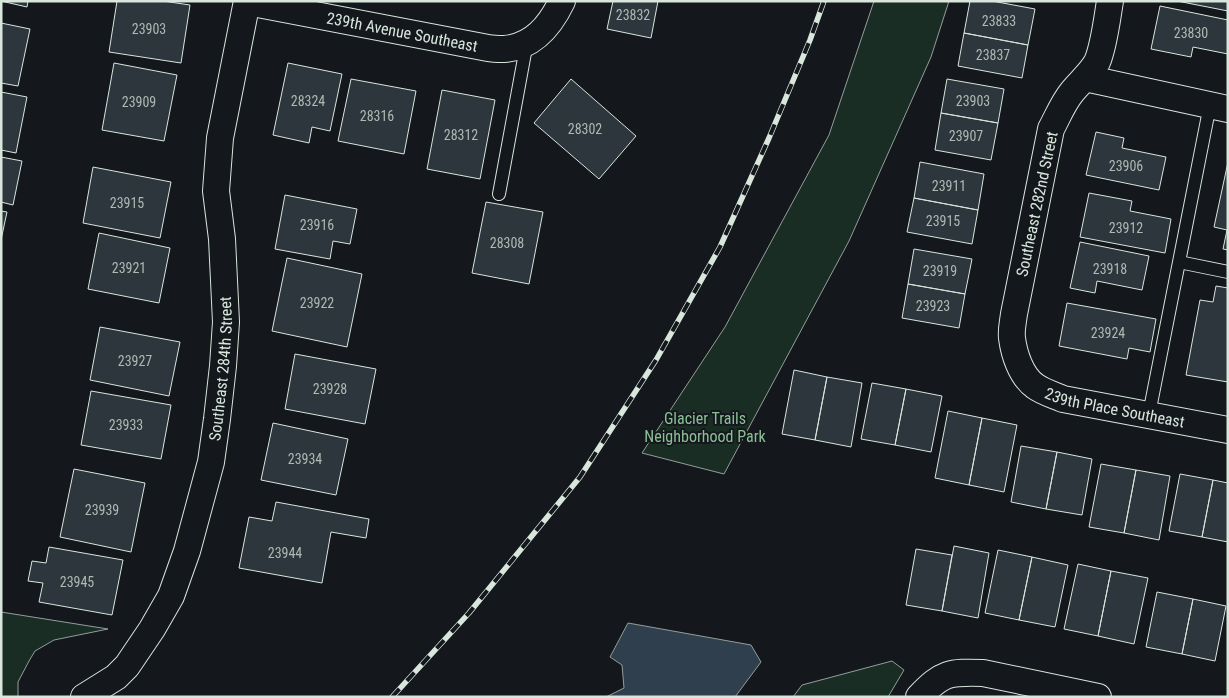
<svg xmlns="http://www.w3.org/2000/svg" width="1229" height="698" font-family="'Roboto Condensed',sans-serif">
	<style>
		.green { fill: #1a2d24; stroke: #939e99 }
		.water { fill: #2f3f4d; stroke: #939e99 }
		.building { fill: #2c363c; stroke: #d8e6dc }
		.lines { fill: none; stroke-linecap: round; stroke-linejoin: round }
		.service-casing { stroke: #d8e6dc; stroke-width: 14 }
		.minor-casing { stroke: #d8e6dc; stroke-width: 28 }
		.service { stroke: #14181c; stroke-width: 12 }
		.minor { stroke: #14181c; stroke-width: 26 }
		.rail-casing { stroke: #d8e6dc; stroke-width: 5.5 }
		.rail { stroke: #14181c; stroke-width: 4; stroke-dasharray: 11; stroke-linecap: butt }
		.labels { text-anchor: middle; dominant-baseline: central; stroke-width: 4; stroke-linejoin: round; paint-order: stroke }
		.number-label { font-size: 14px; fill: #adbab4 }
		.street-label { font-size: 16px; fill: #d8e6dc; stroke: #14181c }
		.park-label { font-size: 16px; fill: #8ac095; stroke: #14181c }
	</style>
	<rect width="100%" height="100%" fill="#14181c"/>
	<!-- green -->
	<path class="green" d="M874 1H949L931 57 849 241 724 474 642 453 725 327 829 135Z
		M1 612 108 629 54 640 35 651 29 661 18 682V697H1Z
		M892 661 904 670 888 697H793L802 685Z"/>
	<!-- water -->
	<path class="water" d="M628 623 751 645 761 662 735 697H606L624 688 622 665 610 657Z"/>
	<!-- building -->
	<path class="building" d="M1 1H28L27 7Z
		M117 1H163L190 5 181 63 109 52Z
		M613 1H658L651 38 607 29Z
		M970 1H992L1035 9 1028 45 964 33Z
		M1177 1H1228V11Z
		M1160 6 1228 20V54L1193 47 1191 57 1151 49Z
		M1 23 30 29 18 86 1 83Z
		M964 33 1028 45 1022 78 958 66Z
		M114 63 177 75 164 141 102 130Z
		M288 63 342 74 330 131 312 127 309 143 273 135Z
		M351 79 416 91 404 154 338 141Z
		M571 79 636 136 599 179 534 123Z
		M947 79 1004 89 998 123 941 113Z
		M442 90 495 100 480 179 427 169Z
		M1 92 27 97 16 153 1 150Z
		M941 113 998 123 991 160 935 150Z
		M1096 132 1124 138 1122 148 1166 157 1159 190 1086 175Z
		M1 157 22 161 13 205 1 202Z
		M920 162 984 174 978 210 914 198Z
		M1228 162V250L1223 249 1227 230 1214 227Z
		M93 167 171 182 160 238 83 223Z
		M1089 193 1132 201 1130 211 1171 219 1165 253 1080 237Z
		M285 195 357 209 350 244 333 241 330 259 275 249Z
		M914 198 978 210 972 244 907 232Z
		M486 202 543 212 529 284 472 273Z
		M1 211 7 212 1 240Z
		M99 233 170 248 159 303 88 289Z
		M1080 242 1149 256 1142 290 1097 281 1095 293 1070 288Z
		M914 249 972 259 965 294 908 284Z
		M287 258 362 274 347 347 272 331Z
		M908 284 965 294 959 328 902 318Z
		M1216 286 1228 288V382L1186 375 1200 300 1213 302Z
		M1067 303 1156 319 1150 352 1129 348 1127 359 1059 346Z
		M100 327 180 342 169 396 90 380Z
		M295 354 376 369 365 424 285 409Z
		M794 370 827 377 815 440 782 434Z
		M827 377 862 383 851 447 815 440Z
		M872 383 906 389 895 445 861 439Z
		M906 389 942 396 931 452 895 445Z
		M91 391 171 405 161 459 81 445Z
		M948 411 982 418 969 485 935 478Z
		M982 418 1017 425 1004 492 969 485Z
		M273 423 348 439 336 495 261 480Z
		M1021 446 1057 452 1046 509 1011 502Z
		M1057 452 1092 459 1082 515 1046 509Z
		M1101 464 1136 470 1124 533 1089 527Z
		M74 469 145 483 131 552 60 537Z
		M1136 470 1170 476 1159 540 1124 533Z
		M1180 474 1213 480 1202 537 1169 531Z
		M1213 480 1228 483V542L1202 537Z
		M276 502 369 519 366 538 331 532 322 583 239 568 249 517 272 521Z
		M954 546 989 553 978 618 942 611Z
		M49 547 123 560 112 615 39 602 43 583 28 581 32 561 46 563Z
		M916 549 952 555 942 611 906 605Z
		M998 550 1032 557 1019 620 985 613Z
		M1032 557 1068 565 1055 627 1019 620Z
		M1078 564 1111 571 1098 636 1064 629Z
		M1111 571 1148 578 1134 644 1098 636Z
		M1157 592 1193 599 1182 654 1146 647Z
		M1193 599 1226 606 1215 661 1182 654Z"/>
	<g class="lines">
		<!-- service casing -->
		<g class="service-casing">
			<path id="service" d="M499 194 527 42
				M1179 262 1228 272
				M1149 414 1210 105"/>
		</g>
		<!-- minor casing -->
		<g class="minor-casing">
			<g id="minor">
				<path id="s1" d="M1110 1C1107 19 1104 46 1097 62 1091 73 1080 82 1072 92 1063 103 1058 116 1051 129L1014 314C1013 322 1011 330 1012 338 1014 354 1021 376 1035 386 1043 392 1054 395 1063 399L1228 430"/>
				<path id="s2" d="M247 2 488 48C493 49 499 49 504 49 533 47 550 26 562 1"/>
				<path d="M1085 78 1228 109"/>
				<path id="s3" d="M84 697 116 677 127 666 152 629 171 596 187 551 211 462 217 419 223 366 226 322 222 239 216 191 220 138 247 1"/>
				<path d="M919 697C943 672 949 672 983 673L1098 697"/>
			</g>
		</g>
		<!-- service -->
		<use href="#service" class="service"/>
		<!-- minor -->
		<use href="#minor" class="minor"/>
		<!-- rail casing -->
		<g class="rail-casing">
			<path id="rail" d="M392 697 469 613 580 477 656 360 720 247 769 138 810 40 824 1"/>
		</g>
		<!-- rail -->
		<use href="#rail" class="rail"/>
	</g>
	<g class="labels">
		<!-- number labels -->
		<g class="number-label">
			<text x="633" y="15">23832</text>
			<text x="999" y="21">23833</text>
			<text x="149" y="29">23903</text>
			<text x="1191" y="33">23830</text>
			<text x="993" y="55">23837</text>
			<text x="308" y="101">28324</text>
			<text x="973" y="101">23903</text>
			<text x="139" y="102">23909</text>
			<text x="377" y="116">28316</text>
			<text x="585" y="129">28302</text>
			<text x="461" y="135">28312</text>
			<text x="966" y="136">23907</text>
			<text x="1126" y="166">23906</text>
			<text x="949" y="186">23911</text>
			<text x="127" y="203">23915</text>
			<text x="943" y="221">23915</text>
			<text x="317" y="225">23916</text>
			<text x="1126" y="228">23912</text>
			<text x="507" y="243">28308</text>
			<text x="129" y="268">23921</text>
			<text x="1110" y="269">23918</text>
			<text x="940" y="271">23919</text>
			<text x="317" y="303">23922</text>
			<text x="933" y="306">23923</text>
			<text x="1108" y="333">23924</text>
			<text x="135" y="361">23927</text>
			<text x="330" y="389">23928</text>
			<text x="126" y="425">23933</text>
			<text x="305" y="459">23934</text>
			<text x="102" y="510">23939</text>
			<text x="285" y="553">23944</text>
			<text x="77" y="582">23945</text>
		</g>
		<!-- street labels -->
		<g class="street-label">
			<text stroke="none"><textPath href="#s2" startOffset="158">239th Avenue Southeast</textPath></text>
			<text transform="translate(1037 204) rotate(-78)">Southeast 282nd Street</text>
			<text stroke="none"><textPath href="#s3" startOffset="370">Southeast 284th Street</textPath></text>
			<text stroke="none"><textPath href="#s1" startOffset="495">239th Place Southeast</textPath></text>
		</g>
		<!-- park labels -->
		<g class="park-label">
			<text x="705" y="418">Glacier Trails<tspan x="705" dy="18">Neighborhood Park</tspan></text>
		</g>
	</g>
	<!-- border -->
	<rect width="1229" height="698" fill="none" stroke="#d8e6dc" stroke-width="5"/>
</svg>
